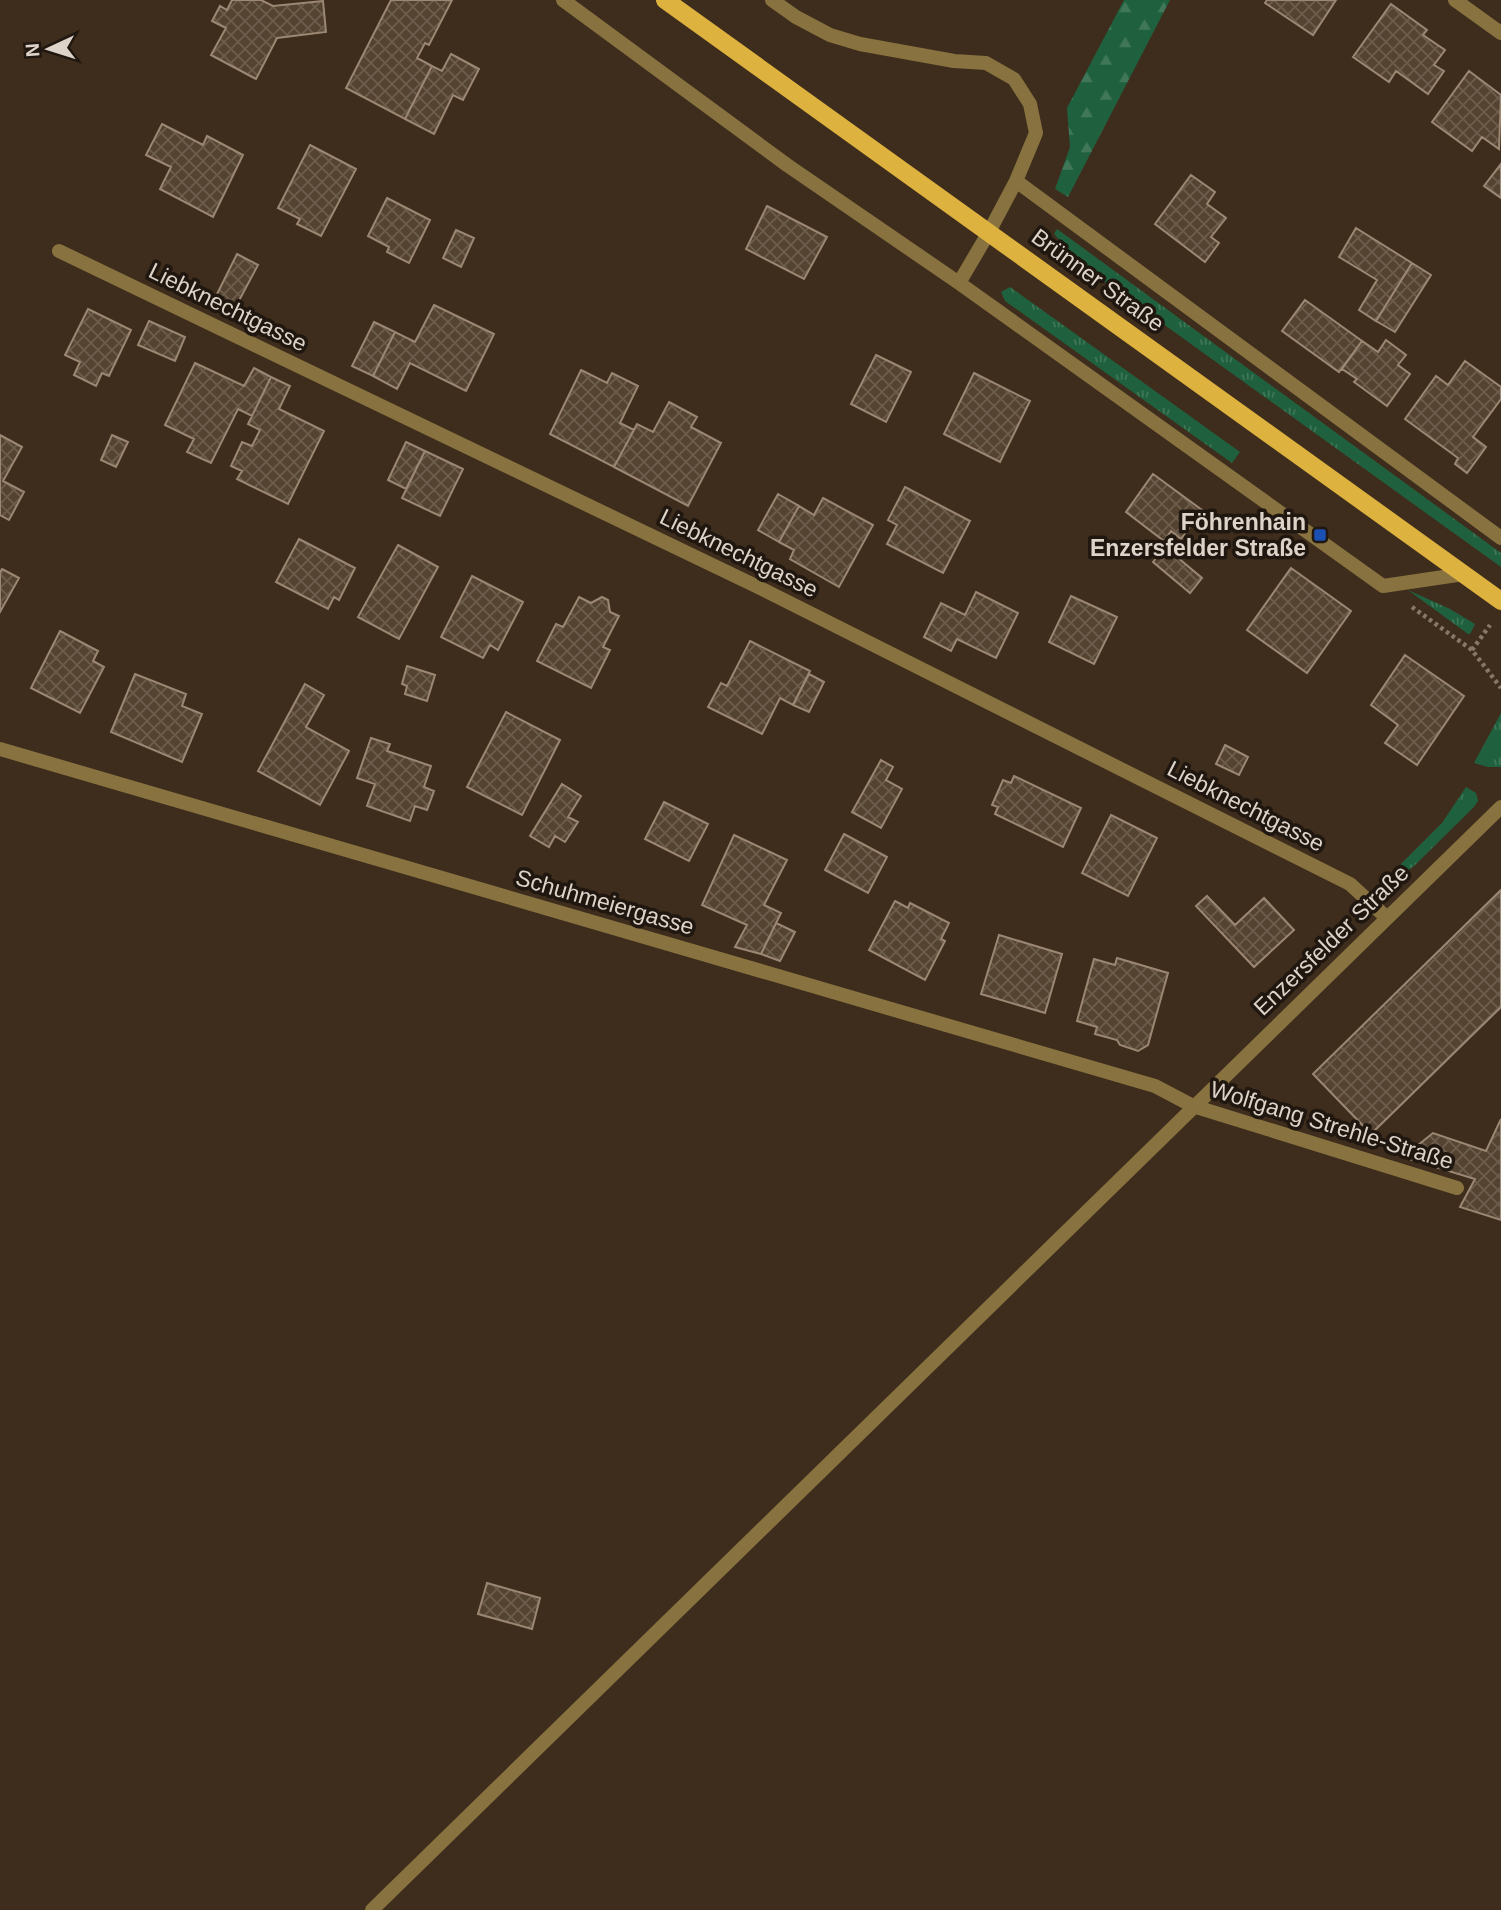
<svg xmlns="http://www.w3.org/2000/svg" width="1501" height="1910" font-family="Helvetica,sans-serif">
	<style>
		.grass { fill: url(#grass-tufts) }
		.forest { fill: url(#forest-firs) }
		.building { fill: url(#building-cross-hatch); stroke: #9b8773; stroke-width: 2 }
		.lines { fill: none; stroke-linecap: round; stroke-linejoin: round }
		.path { stroke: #867869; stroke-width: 4.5; stroke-dasharray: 3.5 3.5; stroke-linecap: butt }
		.service { stroke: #877240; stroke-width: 14 }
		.minor { stroke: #877240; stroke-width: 14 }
		.tertiary { stroke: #877240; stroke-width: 14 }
		.primary { stroke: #ddb23e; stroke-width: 18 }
		.transit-dot { fill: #1a4fb4; stroke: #1f1710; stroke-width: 2.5 }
		.labels { text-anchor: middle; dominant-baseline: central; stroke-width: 7; stroke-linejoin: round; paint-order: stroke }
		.street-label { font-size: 23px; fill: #ded3c8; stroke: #1f1710 }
		.poi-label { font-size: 23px; font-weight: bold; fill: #ded3c8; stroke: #1f1710; text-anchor: end }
	</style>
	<defs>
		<pattern id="grass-tufts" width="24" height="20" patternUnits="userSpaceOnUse" patternTransform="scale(1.75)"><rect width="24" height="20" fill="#1f613e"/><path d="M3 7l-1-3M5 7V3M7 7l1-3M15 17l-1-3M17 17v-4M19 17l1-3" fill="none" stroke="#3f7758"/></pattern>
		<pattern id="forest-firs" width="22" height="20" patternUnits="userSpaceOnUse" patternTransform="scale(1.75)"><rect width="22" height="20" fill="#1f613e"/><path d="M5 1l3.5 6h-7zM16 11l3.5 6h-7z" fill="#3f7758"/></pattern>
		<pattern id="building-cross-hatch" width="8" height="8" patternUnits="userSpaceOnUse" patternTransform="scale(1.75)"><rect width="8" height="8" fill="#554331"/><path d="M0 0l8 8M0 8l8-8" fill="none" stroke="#6d5d4d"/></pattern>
	</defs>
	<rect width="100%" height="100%" fill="#3e2d1c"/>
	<!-- grass -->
	<path class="grass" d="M1057 229 1501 553V567L1084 267 1054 234Z
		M1010 287 1240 452 1232 463 1005 301 1001 292Z
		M1408 590 1450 609 1475 624 1470 634H1468Z
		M1501 713V767H1488L1474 763Z
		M1466 787 1476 793 1478 801 1474 807 1414 866 1406 872 1390 875 1442 823Z"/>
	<!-- forest -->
	<path class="forest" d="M1124 0H1170L1068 197 1055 189 1070 147 1067 108Z"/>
	<!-- building -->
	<path class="building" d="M232 0H261L273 6 323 1 326 32 277 38 256 79 211 55 226 28 212 21 220 6 227 10Z
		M391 0H452L429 45 425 43 417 58 432 66 405 119 346 88Z
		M1267 0H1336L1313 35 1265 3Z
		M1391 4 1427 30 1423 35 1445 50 1434 65 1444 71 1428 94 1396 71 1389 82 1353 57Z
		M451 54 479 69 463 100 453 95 434 134 405 119 432 66 442 71Z
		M1469 71 1501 95 1499 149 1482 137 1472 151 1432 122Z
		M162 124 203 145 207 136 243 155 213 217 160 189 171 167 146 155Z
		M310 145 356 169 321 236 297 224 300 219 278 208Z
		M1501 164V198L1484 186Z
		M1191 175 1215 192 1207 204 1226 218 1211 237 1219 243 1205 262 1155 224Z
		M387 198 430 220 409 263 387 252 389 247 368 236Z
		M767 206 827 237 804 279 746 249Z
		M1356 228 1412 263 1376 321 1359 310 1377 280 1339 257Z
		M456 230 474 238 461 267 443 258Z
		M237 254 258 265 234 310 214 300Z
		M1412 263 1431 275 1395 332 1376 321Z
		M1305 300 1362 341 1339 372 1282 331Z
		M434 305 494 334 466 391 410 363 397 389 373 376 395 332 415 342Z
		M88 309 131 330 109 376 102 373 96 386 74 375 80 362 65 355Z
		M149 321 185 337 175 361 138 345Z
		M374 322 395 332 373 376 352 366Z
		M1386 340 1406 355 1398 365 1410 374 1387 406 1354 382 1357 379 1342 369 1362 341 1378 352Z
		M876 355 911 372 886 422 851 404Z
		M1465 361 1501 387V399L1473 437 1486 447 1467 473 1455 464 1458 458 1405 419 1436 376 1448 385Z
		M195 363 244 386 254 368 271 377 252 416 238 409 211 463 187 452 194 439 165 425Z
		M581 370 607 383 612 373 638 386 620 423 634 430 614 467 550 434Z
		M974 373 1030 401 1000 462 944 434Z
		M271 377 290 386 279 409 324 431 288 504 237 479 242 471 231 466 242 442 252 446 260 430 248 424Z
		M669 402 697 417 691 427 721 443 688 506 614 467 637 424 653 432Z
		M0 435 22 447 3 481 24 492 9 520 0 515Z
		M112 435 128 442 116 467 101 460Z
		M406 442 425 451 406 489 388 480Z
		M425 451 463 469 440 516 402 498Z
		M1153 474 1202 510 1181 539 1171 531 1164 541 1126 512Z
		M905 487 970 521 943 573 887 544 897 525 888 520Z
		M778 494 799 506 779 542 758 530Z
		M823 498 873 525 839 587 790 559 794 550 779 542 799 506 814 515Z
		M299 539 355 568 339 600 334 597 328 609 276 582Z
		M398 545 438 567 399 639 358 617Z
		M1165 547 1202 578 1190 593 1153 562Z
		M1291 568 1351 611 1307 673 1247 630Z
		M2 569 19 578 0 612V572Z
		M472 576 523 602 498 650 490 645 483 658 441 637Z
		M976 592 1018 613 996 658 957 639 951 651 924 637 941 603 965 615Z
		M1071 596 1117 617 1094 664 1049 642Z
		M579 597 591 603 602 597 608 600 610 612 619 616 603 647 610 650 591 688 537 661 556 624 563 627Z
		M60 631 98 651 93 661 104 667 80 713 31 688Z
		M750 641 810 671 793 705 780 698 762 734 708 707 721 683 727 686Z
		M1405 655 1464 696 1417 765 1385 743 1398 725 1371 705Z
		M407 666 435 675 427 701 405 694 407 686 402 684Z
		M135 674 186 694 182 706 202 714 182 762 111 732Z
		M809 674 824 682 809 712 793 705Z
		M305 684 324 695 306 727 349 751 320 805 258 771Z
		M506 712 560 740 522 815 467 787Z
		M371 738 390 744 387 751 431 766 424 787 434 791 427 810 415 806 410 821 367 806 375 784 357 778Z
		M1225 745 1248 757 1239 775 1216 764Z
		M881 760 893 767 886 780 902 789 881 828 852 812Z
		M1014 776 1081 808 1063 847 995 814 998 807 992 805 1003 780 1011 783Z
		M562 784 581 796 568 817 578 822 565 842 555 836 549 847 530 836Z
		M664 802 708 824 689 861 645 839Z
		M1111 815 1157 838 1128 896 1082 873Z
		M844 834 887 857 868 893 825 870Z
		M734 835 787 860 764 905 781 913 761 954 735 947 747 925 702 905Z
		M1501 890V1007L1371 1134 1313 1074Z
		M1207 896 1235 925 1264 898 1294 930 1254 967 1196 906Z
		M895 901 908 908 910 903 949 923 941 939 945 941 925 980 869 950Z
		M776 923 795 932 780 961 761 954Z
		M999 935 1062 954 1045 1013 981 994Z
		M1117 958 1168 973 1148 1045 1138 1051 1120 1045 1117 1040 1095 1034 1097 1027 1077 1021 1094 959 1115 965Z
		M1501 1119V1220L1460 1207 1475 1179 1403 1157 1433 1133 1486 1151Z
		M487 1583 540 1598 532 1629 478 1614Z"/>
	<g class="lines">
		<!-- path -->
		<path class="path" d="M1412 607 1472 650 1501 688
			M1472 650 1490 625"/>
		<!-- service -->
		<path class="service" d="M563 0 787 165 959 283 1383 586 1464 574
			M959 283 989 232
			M1193 1106 1457 1188"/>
		<!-- minor -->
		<path class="minor" d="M772 0 796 17 830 35 860 44 954 61 986 63 1014 79 1030 104 1036 133 1016 181 989 232
			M1455 0 1501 33
			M1016 181 1501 538
			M59 251 756 586 1350 884 1386 917
			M0 749 1155 1086 1193 1106"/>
		<!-- tertiary -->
		<path class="tertiary" d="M372 1910 1501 807"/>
		<!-- primary -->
		<path class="primary" d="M665 0 1501 601"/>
	</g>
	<!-- markers -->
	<rect class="transit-dot" x="1313" y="528" width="14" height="14" rx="3.5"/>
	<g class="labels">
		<!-- street labels -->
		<g class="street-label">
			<text transform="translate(1098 280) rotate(36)">Brünner Straße</text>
			<text transform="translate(228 307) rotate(26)">Liebknechtgasse</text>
			<text transform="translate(739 553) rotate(26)">Liebknechtgasse</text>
			<text transform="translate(1246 806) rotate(27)">Liebknechtgasse</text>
			<text transform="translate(605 902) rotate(16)">Schuhmeiergasse</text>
			<text transform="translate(1331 940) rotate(-44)">Enzersfelder Straße</text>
			<text transform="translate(1332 1125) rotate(17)">Wolfgang Strehle-Straße</text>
		</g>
		<!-- poi labels -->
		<g class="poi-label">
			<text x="1306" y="522">Föhrenhain<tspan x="1306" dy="26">Enzersfelder Straße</tspan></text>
		</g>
	</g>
	<!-- north arrow -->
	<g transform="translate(49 49) rotate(266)" stroke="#1f1710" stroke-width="5" paint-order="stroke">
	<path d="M0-5L12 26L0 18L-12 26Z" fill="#ded3c8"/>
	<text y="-10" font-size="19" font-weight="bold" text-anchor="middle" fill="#ded3c8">N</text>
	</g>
</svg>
